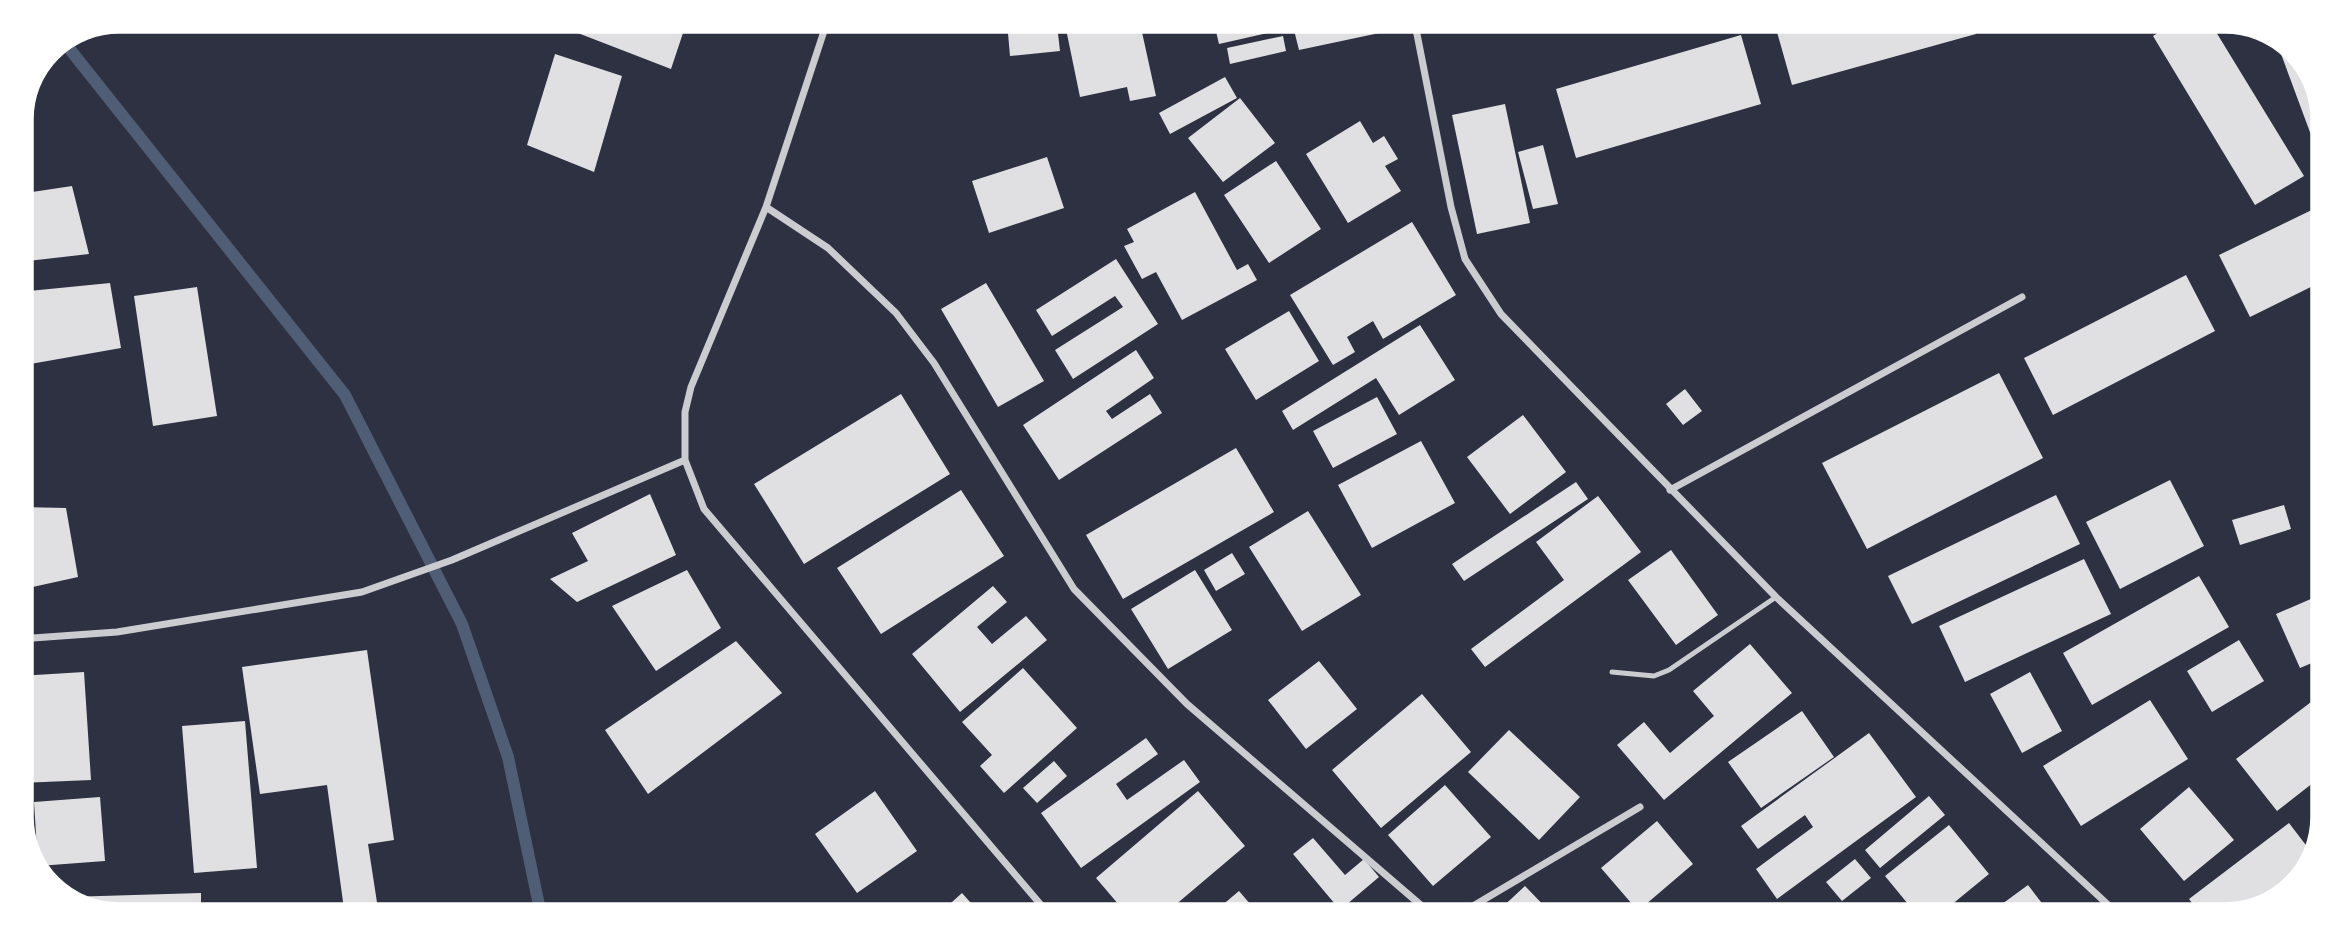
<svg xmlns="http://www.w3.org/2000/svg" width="2344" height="935" font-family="Roboto,sans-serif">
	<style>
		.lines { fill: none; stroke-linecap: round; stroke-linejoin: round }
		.stream { stroke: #4f5d75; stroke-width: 12 }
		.building { fill: #e0e0e3 }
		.service { stroke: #caccd0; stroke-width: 5 }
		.minor { stroke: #caccd0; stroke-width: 7 }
		.rim { fill: none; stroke: #fff; stroke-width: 3.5 }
	</style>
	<rect width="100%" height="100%" fill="#2d3142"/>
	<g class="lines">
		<!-- stream -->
		<path class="stream" d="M64 42 345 395 462 624 508 757 540 910"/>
	</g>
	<!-- building -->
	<path class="building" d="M573 21H687L671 69 570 30Z
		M1007 22H1043V24L1030 26V28L1057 25 1060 51 1010 56Z
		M1098 23H1140L1156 96 1130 101 1127 87 1080 97 1066 29Z
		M1214 23H1284L1285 29 1219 44Z
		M1306 23 1383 24 1384 32 1299 50 1294 30 1307 27Z
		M1775 25 1973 26 1976 34 1792 85Z
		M2169 26 2213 27 2304 176 2255 205 2153 36Z
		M1741 35 1761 104 1576 158 1556 89Z
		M2274 35 2304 58 2325 112 2324 170Z
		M1283 36 1286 51 1230 64 1227 48Z
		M555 54 622 76 594 172 527 145Z
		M1225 77 1237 98 1170 134 1159 113Z
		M1240 98 1275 143 1223 182 1188 138Z
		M1505 104 1530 223 1477 234 1452 115Z
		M1360 121 1373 143 1384 136 1398 159 1385 166 1401 191 1348 223 1306 154Z
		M1543 145 1558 204 1533 209 1518 152Z
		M1047 157 1064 208 989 233 972 181Z
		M1276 161 1321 229 1269 263 1224 195Z
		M72 186 89 254 19 262V194Z
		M1195 192 1237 270 1248 264 1257 280 1182 320 1156 272 1142 279 1124 246 1134 242 1127 229Z
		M2324 204 2323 281 2250 317 2219 255Z
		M1412 222 1456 295 1383 339 1373 321 1347 337 1355 352 1333 365 1290 295Z
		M1116 259 1158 324 1073 379 1055 350 1123 307 1115 296 1052 336 1036 310Z
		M2186 275 2215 331 2053 415 2024 358Z
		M110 283 121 348 19 366V292Z
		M986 283 1044 381 998 407 941 309Z
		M197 287 217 416 153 426 134 296Z
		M1289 311 1319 361 1256 400 1225 349Z
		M1420 325 1455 380 1399 415 1376 378 1293 430 1282 411Z
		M1136 350 1154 378 1106 411 1112 419 1150 394 1162 413 1059 480 1023 425Z
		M1999 373 2043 458 1867 549 1822 463Z
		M1685 389 1702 411 1683 425 1666 404Z
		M901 394 950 474 804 564 754 484Z
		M1377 397 1397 434 1333 468 1313 431Z
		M1523 415 1566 472 1510 514 1467 457Z
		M1421 441 1455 503 1372 548 1338 485Z
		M1236 448 1274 512 1123 599 1086 535Z
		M2170 480 2204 546 2120 589 2086 522Z
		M1576 482 1588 499 1464 581 1452 564Z
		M961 490 1004 556 881 634 837 568Z
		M650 494 676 555 577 602 550 579 588 561 572 533Z
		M2056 495 2080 544 1912 624 1888 576Z
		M1598 496 1641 552 1485 667 1471 649 1564 580 1536 542Z
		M2284 505 2291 529 2240 545 2232 520Z
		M19 507 66 508 78 577 19 590Z
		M1308 511 1361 595 1302 631 1249 547Z
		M1671 550 1718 615 1676 645 1628 580Z
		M1232 553 1245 574 1216 591 1204 570Z
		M2084 559 2111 614 1965 682 1939 626Z
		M687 570 721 628 656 671 612 606Z
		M1195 570 1232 630 1168 669 1131 609Z
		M2199 576 2229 627 2092 705 2063 653Z
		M993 586 1007 602 977 627 992 644 1026 616 1047 640 960 712 912 654Z
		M2320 595 2319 660 2300 668 2276 614Z
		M2239 640 2264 681 2212 712 2187 671Z
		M736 641 782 693 648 794 605 730Z
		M1750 644 1792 693 1664 800 1617 745 1644 722 1670 753 1714 716 1693 691Z
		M367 650 394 840 368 844 378 909H344L327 785 260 794 242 667Z
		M1319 661 1357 709 1306 749 1268 700Z
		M1023 668 1077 728 1004 793 980 766 992 755 962 722Z
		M84 672 91 780 20 783 19 676Z
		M2030 672 2062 731 2022 753 1990 694Z
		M1422 694 1471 752 1381 828 1332 770Z
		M2319 696 2318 779 2277 811 2236 759Z
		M2150 700 2188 759 2081 826 2043 766Z
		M1802 711 1834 757 1761 808 1728 762Z
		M245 721 257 868 194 873 182 726Z
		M1509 730 1580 797 1539 840 1468 772Z
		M1869 733 1916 797 1777 899 1756 869 1813 827 1805 815 1758 849 1741 826Z
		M1146 738 1158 754 1116 784 1127 800 1184 760 1200 782 1081 868 1041 813Z
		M1054 761 1067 776 1037 803 1023 788Z
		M1445 785 1491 837 1433 886 1388 835Z
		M2189 787 2234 840 2184 881 2140 829Z
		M875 791 917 851 857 893 815 834Z
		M1198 791 1245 846 1167 912H1125L1096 878Z
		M1929 796 1945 815 1880 868 1865 850Z
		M100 797 105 861 38 866 34 802Z
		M1657 821 1693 864 1638 911 1601 868Z
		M2289 823 2315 857 2281 899 2226 916H2202L2189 899Z
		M1949 825 1989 874 1939 915H1917L1885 876Z
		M1313 838 1345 875 1364 859 1379 877 1340 910 1293 854Z
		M1855 859 1871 878 1842 901 1826 882Z
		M2028 885 2051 915H1987Z
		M1525 886 1551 913H1496Z
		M1239 891 1257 912H1214Z
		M201 893V909L81 908 67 897Z
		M962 893 978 911H942Z"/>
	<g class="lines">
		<!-- service -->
		<path class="service" d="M1612 672 1654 676 1669 670 1776 597"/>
		<!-- minor -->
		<path class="minor" d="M827 22 766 207 691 387 685 412V460L704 509 1047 912
			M1415 24 1451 207 1465 259 1501 314 1776 597 2119 915
			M766 207 828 248 896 313 934 363 1074 589 1187 704 1430 913
			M1670 490 2022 297
			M19 639 117 632 362 592 452 560 685 460
			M1453 913 1468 909 1640 807"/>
	</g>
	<!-- crop -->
	<path d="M0 0H2344V935H0ZM119 32H2225A87 87 0 0 1 2312 119V817A87 87 0 0 1 2225 904H119A87 87 0 0 1 32 817V119A87 87 0 0 1 119 32Z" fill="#fff" fill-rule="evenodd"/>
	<path class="rim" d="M119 32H2225A87 87 0 0 1 2312 119V817A87 87 0 0 1 2225 904H119A87 87 0 0 1 32 817V119A87 87 0 0 1 119 32Z"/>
</svg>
